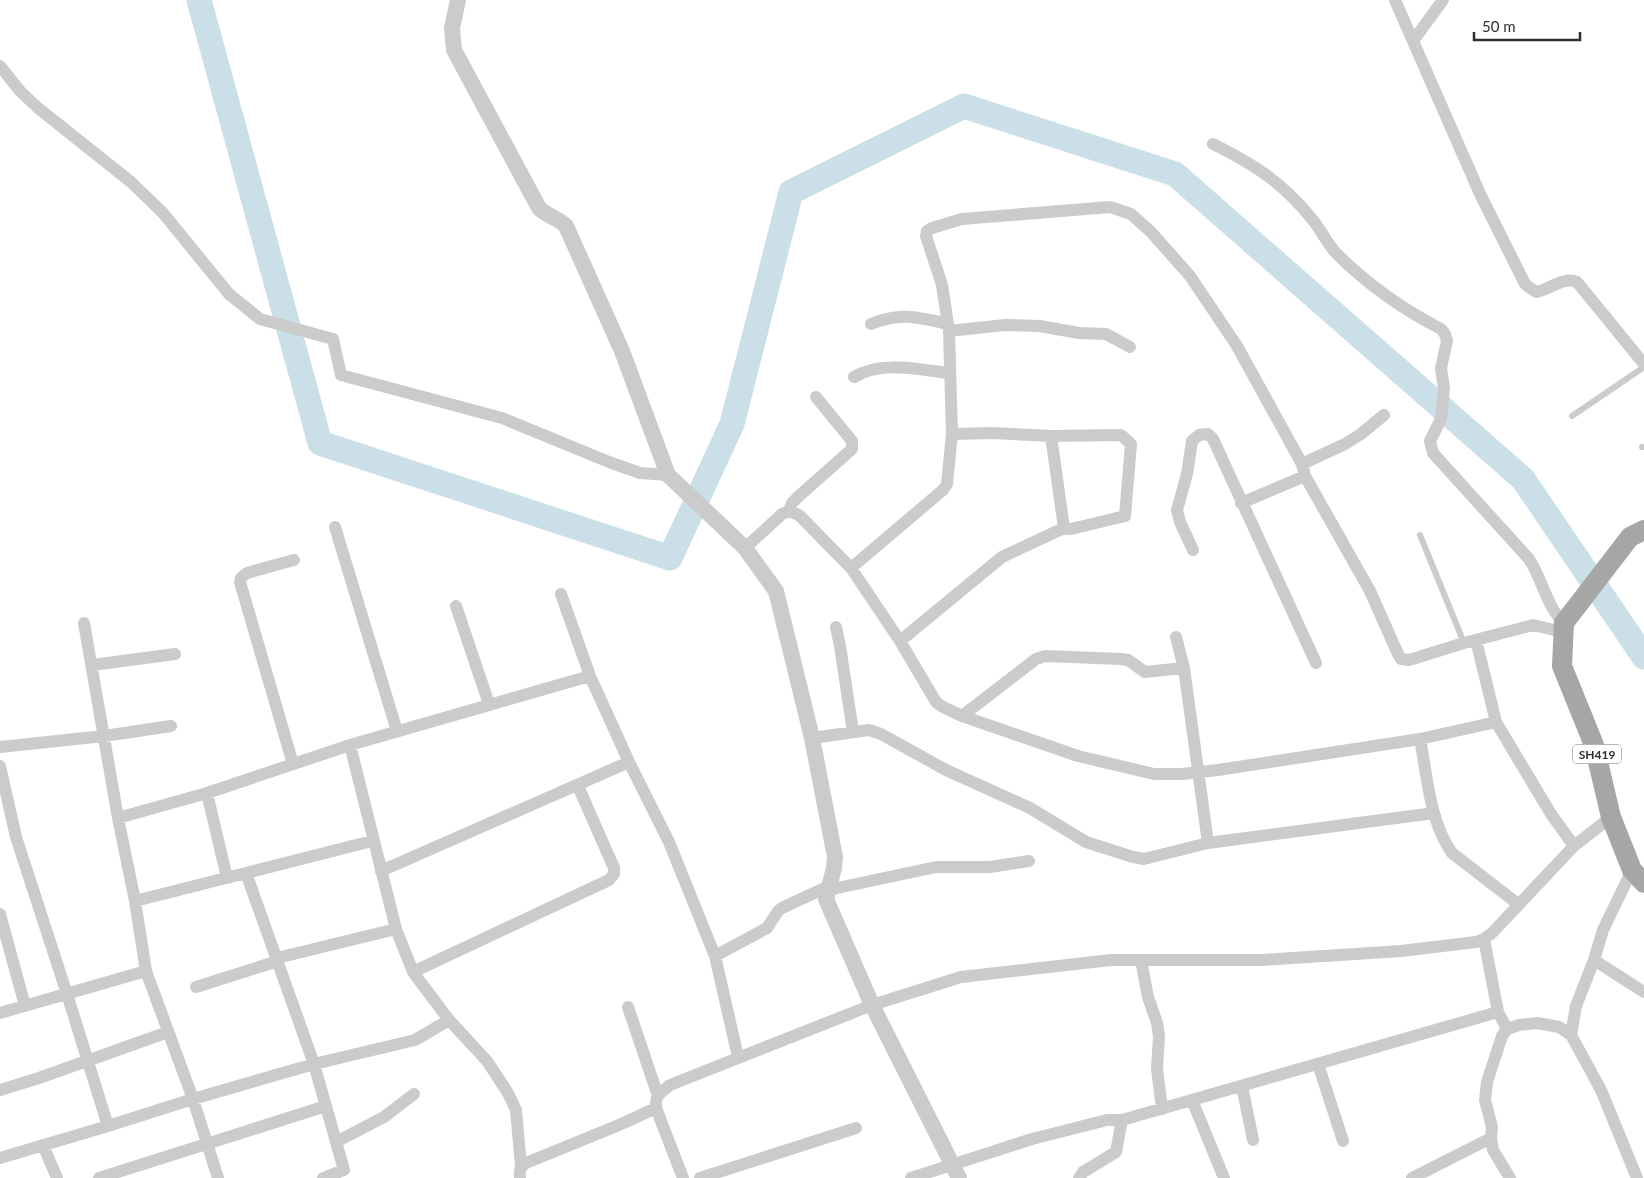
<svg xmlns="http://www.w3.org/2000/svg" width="1644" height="1178" font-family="Lato,sans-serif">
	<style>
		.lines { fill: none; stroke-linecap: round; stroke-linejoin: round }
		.river { stroke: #cadfe8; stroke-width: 25 }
		.service { stroke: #cbcbcb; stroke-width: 6 }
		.minor { stroke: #cbcbcb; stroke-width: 12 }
		.tertiary { stroke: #cbcbcb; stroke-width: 16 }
		.primary { stroke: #a6a6a6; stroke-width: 20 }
		.labels { text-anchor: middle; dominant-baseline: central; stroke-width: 5; stroke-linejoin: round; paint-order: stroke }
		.shield { fill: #fff; stroke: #6d6d6d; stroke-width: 1 }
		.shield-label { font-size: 12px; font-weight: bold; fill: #2e2e2e }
	</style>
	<rect width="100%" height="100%" fill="#fff"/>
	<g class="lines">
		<!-- river -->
		<path class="river" d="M199 0 320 443 670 558 732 424 791 192 964 106 1175 174 1523 479 1644 657"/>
		<!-- service -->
		<path class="service" d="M1572 416 1644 367
			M1642 447H1644
			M1420 535 1464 643"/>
		<!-- minor -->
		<path class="minor" d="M1395 0 1481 196 1525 284 1536 292C1549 290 1564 276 1577 282L1644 364
			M1413 41 1443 0
			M0 66 20 91 38 108 131 182 163 213 229 294 260 319 333 339 341 375 502 418 609 462 640 473 668 475
			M1213 144C1255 165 1282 182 1312 219 1321 230 1327 243 1336 253 1367 284 1402 309 1441 329L1445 334 1447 341 1441 368 1444 388 1441 419 1430 441 1433 453 1529 559C1543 580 1546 606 1564 623
			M871 324C900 312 917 317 948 324
			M949 331 1005 325 1040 326 1079 333 1106 334 1130 347
			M854 377C882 360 919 370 950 373
			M1051 436 1064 528
			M1302 464 1345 444 1361 434 1384 415
			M1241 503 1305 476
			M789 511 792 503 799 496 852 449V441L816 397
			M335 527 397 731
			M745 548 782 514 789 511 799 515 851 568 900 641 936 702 943 707 962 716 1078 756 1154 774H1182L1218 770 1420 739 1496 722
			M1193 550 1180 522 1177 510 1187 474 1192 441 1199 435 1208 434 1213 439 1316 663
			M851 568 943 490 947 484 952 434 949 331 942 285 926 236 927 231 932 228 962 219 1110 207 1131 214 1151 232 1190 276 1237 346 1302 464 1305 476 1370 591 1398 654 1401 659 1409 660 1464 643 1533 625 1563 632
			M561 594 590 676 629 762 669 842 715 956 738 1057
			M456 606 489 704
			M84 623 118 818 135 901 146 971 193 1099 218 1178
			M836 627 840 646 853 732
			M1176 637 1184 668 1208 843
			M1476 640 1496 722 1551 814 1574 846
			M900 641 1002 557 1064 528 1071 529 1125 516 1131 444 1121 435 1051 436 992 433 952 434
			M92 665 175 654
			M962 716 1036 659 1045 656 1121 659 1128 660 1145 672 1184 668
			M812 738 869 730 881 734 946 770 1030 808 1086 842 1133 857 1144 859 1208 843 1434 813
			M1420 739C1427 775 1430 823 1452 853L1518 904
			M350 745 396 929 413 972 449 1020 487 1061 508 1093 516 1110 521 1166
			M0 747 104 736 171 726
			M293 764 240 582 241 578 247 573 294 560
			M0 766 16 837 67 994 108 1126 0 1158
			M207 793 227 878
			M118 818 207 793 350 745 590 676
			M1632 870 1603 930 1594 960 1576 1006 1571 1035 1601 1090 1637 1178
			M381 871 629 762
			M828 890 936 867H990L1029 861
			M135 901 246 873
			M0 914 25 1006
			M1484 939 1498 1012 1507 1029
			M715 956 767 928 778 911 782 908 829 886
			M277 958 396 929
			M1141 960 1148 997 1157 1023 1159 1036 1157 1069 1162 1109
			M1594 960 1644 992
			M413 972 609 880 614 874V868L578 786
			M196 987 278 961
			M628 1007 658 1096
			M0 1013 146 971
			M1318 1064 1343 1141
			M1242 1086 1253 1140
			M0 1090 39 1078 168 1032
			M1192 1100 1224 1178
			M108 1126 193 1099 314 1064 415 1040 449 1020
			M336 1142 384 1117 414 1094
			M43 1145 57 1178
			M99 1178 326 1106
			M323 1178 344 1170 314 1064 246 873 372 841
			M520 1178C519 1171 520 1167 526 1163L619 1125 656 1108
			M683 1178 656 1108C655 1095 660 1093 670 1085L872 1005 961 977 1111 960H1262L1401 951 1476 942 1484 939 1492 933 1574 846 1611 817
			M700 1178 856 1128
			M911 1178 1032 1139 1107 1120H1122L1498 1012
			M1079 1178 1083 1172 1116 1152 1122 1120
			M1412 1178 1491 1138
			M1510 1178 1493 1150 1491 1138 1492 1127 1485 1100 1487 1082 1502 1036 1507 1029 1519 1025 1537 1023 1559 1027 1571 1035"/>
		<!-- tertiary -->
		<path class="tertiary" d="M458 0 452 28 454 50 539 208C547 216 558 218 566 226L622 351 668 475 745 548 776 591 812 738 835 857 834 868 826 899 872 1005 959 1178"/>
		<!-- primary -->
		<path class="primary" d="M1644 530 1630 537 1564 623 1562 666 1594 745 1611 817 1632 870 1644 883"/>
	</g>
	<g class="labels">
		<!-- shield labels -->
		<rect class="shield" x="1573" y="744.5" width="48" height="19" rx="4"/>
		<g class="shield-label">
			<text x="1597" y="754">SH419</text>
		</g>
	</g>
	<!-- scale -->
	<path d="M1474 32v8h106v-8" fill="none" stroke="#2e2e2e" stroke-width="2.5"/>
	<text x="1482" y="32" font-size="15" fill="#2e2e2e" stroke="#ffffff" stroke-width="4" paint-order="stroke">50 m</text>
</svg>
